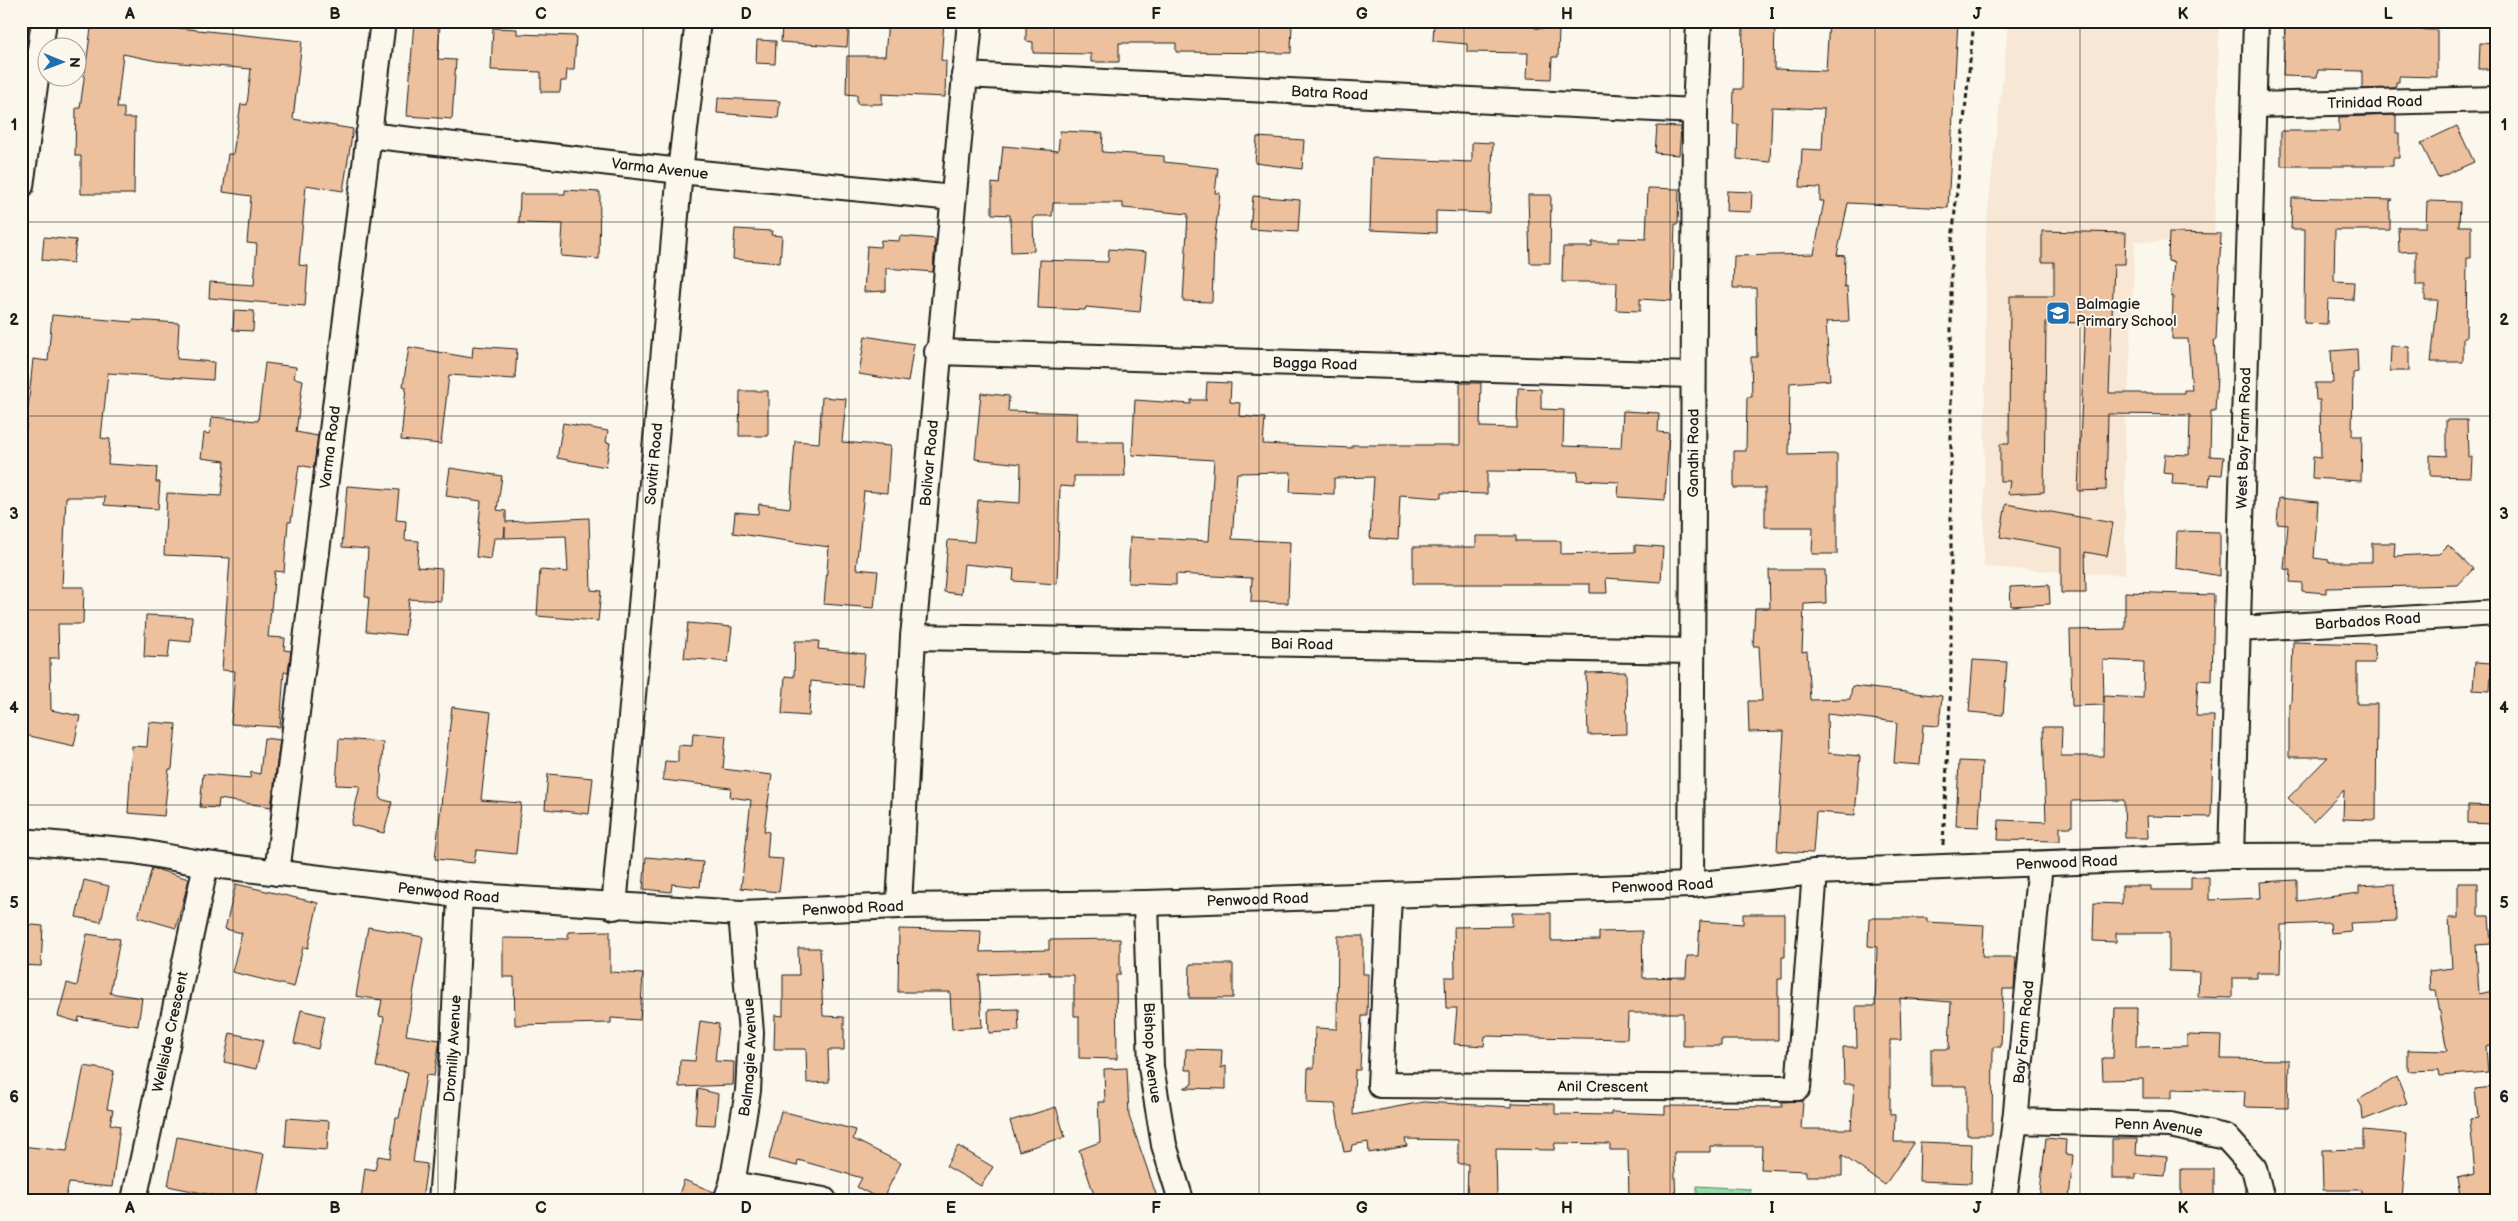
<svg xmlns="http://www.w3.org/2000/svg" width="2518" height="1221" font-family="'Balsamiq Sans',sans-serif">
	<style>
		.built { fill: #f7e7d4 }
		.green { fill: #9bdda8; stroke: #5c7c62 }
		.building { fill: #edc19d; stroke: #1c1c1c; fill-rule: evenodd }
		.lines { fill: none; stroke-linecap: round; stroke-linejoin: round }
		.minor-casing { stroke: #1c1c1c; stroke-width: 28 }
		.path { stroke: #1c1c1c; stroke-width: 3; stroke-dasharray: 5 4; stroke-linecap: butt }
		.minor { stroke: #fbf7ec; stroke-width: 24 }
		.grid { fill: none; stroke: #1c1c1c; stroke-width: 1; stroke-opacity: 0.55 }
		.labels { text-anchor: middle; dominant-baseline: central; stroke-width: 4; stroke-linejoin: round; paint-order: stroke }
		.street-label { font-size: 15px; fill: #1c1c1c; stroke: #fbf7ec }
		.poi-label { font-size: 15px; fill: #1c1c1c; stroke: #fbf7ec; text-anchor: start }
		.neatline { fill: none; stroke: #1c1c1c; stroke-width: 2 }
		.grid-label { font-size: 16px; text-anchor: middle; font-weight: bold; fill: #1c1c1c }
	</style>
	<rect width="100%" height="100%" fill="#fbf7ec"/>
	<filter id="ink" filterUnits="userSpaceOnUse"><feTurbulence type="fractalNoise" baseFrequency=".02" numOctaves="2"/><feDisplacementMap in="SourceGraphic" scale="10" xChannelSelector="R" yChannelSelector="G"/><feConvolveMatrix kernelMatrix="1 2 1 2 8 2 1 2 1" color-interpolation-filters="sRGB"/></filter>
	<g filter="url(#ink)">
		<!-- built -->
		<path class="built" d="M2009 21H2219L2214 243 2135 241 2129 382 2125 412V575L1984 567 1986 229Z"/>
		<!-- green -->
		<path class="green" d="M1697 1186 1750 1189V1200H1697Z"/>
		<!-- building -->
		<path class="building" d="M92 21H114L160 28V26L302 41 293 119 353 129 343 191 306 185 299 265 308 266 305 306 209 298 210 282 254 285 257 244 247 243 251 196 223 192 228 154H233L241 104 247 105 251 69 157 61 123 54 117 108H124V118H135L134 194H81V156H75L76 108H80Z
			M414 21 440 23 438 59 456 60 452 119 407 116Z
			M803 21H849L847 47 781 42 782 25 803 26Z
			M888 21H944L941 60 946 61 945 97 882 94V104H857V95L846 94 847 56H885Z
			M1034 21H1292L1291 53 1176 52V43H1119V62H1091V54L1033 53V42L1026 41V24H1034Z
			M1743 21H1775L1774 69 1826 71 1829 21H1958L1948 208 1848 203 1837 255 1845 256 1844 287 1847 286 1849 321 1826 322 1830 380 1790 383 1789 455 1837 454V554H1812L1813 527H1765V488H1734V451H1746L1747 397H1752L1751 357H1757L1756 288H1733L1734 256 1814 254 1824 201H1820V188L1800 187 1802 149 1822 150 1824 109 1772 107 1770 162 1737 159 1738 124H1733L1734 89H1742Z
			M2285 21 2399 22V29L2437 30V77L2399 76V82H2396V88L2362 89V71L2318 70 2317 77 2283 76Z
			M1434 22H1535V28L1559 29 1558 57H1552L1551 79 1527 78 1528 53 1467 52V44L1433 41Z
			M493 28 517 29V34L576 36 574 70H567L566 81H561L560 92H541V72L491 70Z
			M757 40 776 41 775 64 756 63Z
			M2480 43 2497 44V69H2479Z
			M718 98 780 101 778 118 717 113Z
			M2396 115V133H2399V158H2393V166H2281V131H2339V117Z
			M1657 126 1681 127 1679 155 1655 153Z
			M2457 126 2474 162 2438 178 2421 143Z
			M1060 131 1103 133 1102 152 1164 156V162L1218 168 1215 193H1220L1214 244 1212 302 1183 301 1188 214 1123 208V203H1053L1052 216H1036L1033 218 1034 251 1011 252 1010 215 992 214V183L999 184 1003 146 1058 151Z
			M1257 137 1304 140 1302 169 1255 163Z
			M1472 142 1493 143 1490 213 1436 211V233L1370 230 1372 158 1472 162Z
			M1648 188 1679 189 1678 224H1675L1672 301 1640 299V311L1616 310 1617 282H1562L1563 247H1592V242H1619V238L1646 239Z
			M565 190 600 192 599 259 561 256 563 224 519 223 520 194H565Z
			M1727 191 1752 192 1751 212 1726 211Z
			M1528 195H1551L1550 263H1530Z
			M1253 196 1300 200 1298 232 1250 229Z
			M2292 198 2393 200 2390 201V230H2335L2334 281 2354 282 2353 300 2328 299 2327 324 2304 323 2305 229H2291Z
			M2427 201 2460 202 2459 226H2471V258H2467L2466 338H2463V362H2431L2438 300H2425V285H2416V251L2399 252 2398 227H2426Z
			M735 229 772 231 771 235 782 236 780 263 733 259Z
			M2042 231 2126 233 2125 264H2114L2109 393H2184V390H2192L2188 339H2172L2173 296 2171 295 2174 262 2168 261 2169 233 2221 234 2216 340H2214L2217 376 2215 411H2211L2210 456 2224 457 2222 475 2210 474 2209 486 2172 484 2173 474 2163 473 2165 454 2189 455 2190 415 2108 414 2106 490 2078 491 2085 323 2046 322 2044 492 2008 494 2010 481H2000V444H2009L2010 296H2054V262H2042Z
			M900 236 935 239 933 272 886 268V291L864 292 867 246 880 247 881 240 899 241Z
			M44 237 76 240 73 263 42 260Z
			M1109 249 1146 252 1140 312 1086 307 1085 310 1038 308 1040 260 1108 262Z
			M234 310 254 311 253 331 233 330Z
			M52 315 132 322 133 320 179 323 177 359 214 362 213 380 108 373 101 438 110 439 108 464 157 467 156 482H160L158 509 104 505 105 497H66L62 587H84L83 624H58L59 658H50L51 710 80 716 74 746 21 734V708L26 709V658H21V456L23 457 33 359 48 361Z
			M865 336 914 344 908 382 859 374Z
			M473 346 517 349 515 379 449 375 441 444 401 440 406 387 403 386 409 347 472 358Z
			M2391 346 2409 347V371H2390Z
			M2357 349 2358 372 2353 373 2352 436H2362L2361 481 2312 478 2313 457 2321 458 2320 400H2316L2315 383H2333L2331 351Z
			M265 363 296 367 294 378 303 380 296 432 318 436 314 468 299 465 291 522H288L284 572 275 571 268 637 285 638 284 650 291 651 288 672H284L280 727 231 724 235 671 222 670 230 558 164 555 167 493 221 496 225 461 201 458 204 433 210 434 212 417 258 421Z
			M1207 382 1231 383 1230 402 1240 403 1239 416 1265 418 1263 444 1352 448V445H1460V383H1481L1480 427 1517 428 1518 388 1541 389V409L1564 410 1563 446 1621 448 1623 411 1659 413 1658 432 1669 433 1665 500 1618 497 1619 482 1577 480 1578 472 1487 471V494L1441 493V498L1400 495 1398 540 1370 538 1374 477 1334 478V494L1290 492 1291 472 1237 473 1232 539 1290 542 1288 603 1251 602 1252 578 1176 574V585L1128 583 1130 537 1209 541 1214 460 1132 455 1135 400 1191 404V400H1206Z
			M740 391H768V436H739Z
			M981 393 1009 396 1008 411 1077 413 1076 442H1124L1125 476H1074V487L1060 486 1057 584 1013 581 1014 569 964 564 961 594 944 592 948 540 974 542 978 500 1020 503 1021 464 975 459Z
			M822 397 846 399 842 442 890 446 887 493 864 491 856 569 878 571 874 608 824 604 829 547 733 533 735 512 758 514 759 504 790 508 795 441 819 443Z
			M2446 420H2467L2468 457H2472L2471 477 2430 476V455L2446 456Z
			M563 423 608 431 606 442 610 443 606 467 557 458Z
			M450 468 502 476 497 510 506 511V522L589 518 591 590 601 591 598 621 537 616 540 570 568 572 566 536 505 538V527L504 538H494L491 559 476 557 481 501 446 496Z
			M347 486 399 490 396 520 406 521 405 540 419 541 417 567 442 569 441 601 409 599 405 635 366 631 369 597H365L368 549 342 547Z
			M2279 498 2318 502 2314 558 2329 560V562H2372V543H2395L2394 556 2439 554 2448 545 2473 569 2458 585 2326 588V593L2302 591V583L2290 582 2291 570 2284 569 2288 525 2277 524Z
			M2006 504 2113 523 2107 556 2085 552 2086 593H2061V548L2000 537Z
			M2177 531 2220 532V576L2176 568Z
			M1476 536H1516V541H1561V554L1635 552V545L1663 547 1661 582 1606 578 1607 593H1590V584H1413V547H1476Z
			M1769 570H1825L1826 603 1804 604 1802 652 1807 651 1810 700 1850 699 1852 686 1942 696 1939 726 1923 725 1920 765 1894 763 1897 722 1827 714 1828 753 1860 756 1855 815 1816 812 1813 853 1777 851 1784 731 1749 732 1748 701H1762L1759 646H1753L1755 608H1770Z
			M2049 585 2050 604 2011 606 2010 587Z
			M2125 592 2214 595 2212 681 2198 680 2196 716H2214L2211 817 2147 816 2148 838H2125L2124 800 2072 801V827H2060V841L1998 840 1999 820 2046 822 2043 727H2062L2061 756H2103L2104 705 2072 706 2070 630 2125 629ZM2103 660 2144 662 2143 698 2104 696V703Z
			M146 615 192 617 191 642 170 640 168 658 144 657Z
			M688 623 732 627 728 662 684 658Z
			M795 641H819L818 649 865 654 862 686 811 681 809 716 782 714 785 676 794 677Z
			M2293 642 2375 644 2374 663H2357V704H2377L2376 820 2343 819 2344 790 2313 822 2288 798 2328 757H2289V703H2291Z
			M1973 660 2007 662 2003 715 1969 712Z
			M2475 662 2492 663 2490 691 2473 690Z
			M1626 672 1627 734 1588 735 1586 673Z
			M452 707 491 712 481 800 521 803 516 854 476 850 474 863 435 859Z
			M149 722 176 724 172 769H169L164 816 128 813 132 746 147 747Z
			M693 733 726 736 723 769 772 775 764 831 769 832 767 858 783 859 779 892 741 888 751 800 730 797 731 788 663 780 665 761 678 762V745L692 746Z
			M264 738 280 740 271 807 219 799 218 808 200 807 203 774 250 778 251 772 260 774Z
			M339 739 383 742 380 799 392 802 384 833 351 825 360 786 336 785Z
			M1959 761 1982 762 1979 827 1956 826Z
			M548 774 593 778 589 814 545 809Z
			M2468 805 2493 806 2492 824 2468 823Z
			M646 857 703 862 700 887 672 884 671 892 643 889Z
			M152 868 189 879 176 928 138 917Z
			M2191 877H2209V900L2261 898 2260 882 2297 880V901L2359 893V886L2395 884 2396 921 2350 923 2351 931 2331 933 2330 923 2281 925 2280 973H2257V978H2232V998L2198 997 2199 972 2169 971V933H2116V942L2093 941 2094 903 2122 904V886H2151V890H2191Z
			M84 880 109 886 101 922 76 917Z
			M2458 883H2478V916H2489L2491 944 2476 945 2479 994 2493 991 2497 1014V1044L2486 1047 2488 1072 2439 1076 2438 1070 2408 1071V1050L2447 1051 2436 990H2430L2429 971 2452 968 2449 918H2458Z
			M236 884 318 903 308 948 303 947 294 987 232 972 242 933 225 929Z
			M1512 913H1551V941L1599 940V932L1642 931 1643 978 1686 977 1687 956H1698L1700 921 1743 924V914H1785V957H1782V979H1778V1040H1721V1046H1683V1013H1628L1627 1039 1485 1036 1484 1046 1454 1044 1457 1008H1446L1445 977H1455L1454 927 1512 926Z
			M1869 918H1927V922L1984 925 1982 957H2016L2014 989H2003L2001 1047H1993L1992 1135H1967V1086H1931V1049H1949L1951 1002 1900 998 1901 1040H1890V1114L1895 1115 1894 1142H1914L1885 1185 1842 1155V1176H1806V1171L1761 1169 1762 1146H1710V1152H1674L1676 1200H1629L1628 1150H1610V1144L1555 1143 1554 1150 1496 1149 1497 1200H1467L1468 1164H1458V1140L1405 1139 1407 1146 1369 1153 1368 1142 1352 1145 1351 1151 1344 1152 1335 1104 1307 1103 1308 1068H1314L1315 1028 1337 1029 1338 936H1363V974H1368L1367 1016H1362L1360 1070H1355L1353 1115 1423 1102 1512 1107V1103L1555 1104V1114L1611 1115V1112L1665 1114V1106L1782 1107V1102L1803 1101 1801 1129H1851L1854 1084H1844L1843 1047H1857L1856 1006H1875L1877 947 1868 946Z
			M21 924 43 926 41 966 21 965Z
			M368 927 423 937 406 1035 440 1040 434 1076 426 1075 413 1162 427 1164 422 1200H361L365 1168 375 1170 378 1156 390 1158 396 1118H399L408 1072 376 1067 384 1017 379 1016 382 1000 356 996Z
			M899 929 981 931 980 952 1049 950V940L1120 939V975H1116L1117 1059 1079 1058V1016H1074V975H1049V972L979 975 982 1027 952 1029 950 992H898Z
			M610 931V972L643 974 640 1020 611 1018V1023L515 1025 514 977H503V938L568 939V932Z
			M87 934 120 939 110 993 142 998 138 1026 79 1017 78 1022 58 1016 67 983 77 986Z
			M798 948H820L823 1016 844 1017V1050H828L829 1082 807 1083 806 1049H774L775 1015 783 1016V975H799Z
			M1190 964H1233V998H1189Z
			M2115 1008H2137L2136 1047 2187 1046V1035L2222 1036 2221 1059 2289 1060 2288 1108 2244 1107 2245 1091 2172 1089V1098H2143V1079L2103 1080 2102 1058H2113Z
			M1018 1009 1019 1031 989 1033 988 1010Z
			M301 1010 325 1016 318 1049 294 1043Z
			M700 1021 719 1024 715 1061 734 1062 733 1085 679 1087 680 1060 695 1061Z
			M230 1033 263 1040 256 1069 224 1062Z
			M1186 1049 1222 1050 1221 1068 1226 1066V1089L1184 1088 1192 1084V1070H1185Z
			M84 1066 114 1071 107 1109 113 1110 110 1124 120 1126 112 1187 69 1183 65 1200H21V1146L67 1151Z
			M1127 1068 1129 1116 1158 1200H1096L1079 1150 1100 1142 1098 1102H1105L1104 1069Z
			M2397 1077 2407 1103 2363 1120 2362 1107 2358 1100Z
			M2493 1087 2497 1120V1200H2461L2457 1178 2475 1174 2470 1119 2478 1118 2475 1089Z
			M698 1089 718 1094 715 1125 695 1124Z
			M1056 1107 1065 1137 1019 1151 1010 1121Z
			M781 1111 856 1130 853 1139 901 1163 882 1200 857 1187 862 1178 798 1160 797 1166 769 1159Z
			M287 1118 329 1121 327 1150 285 1147Z
			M2363 1130 2407 1134 2402 1200H2361L2362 1190H2323L2322 1150 2363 1149Z
			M177 1137 264 1154 255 1200H236L168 1186Z
			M2046 1138 2066 1140 2065 1154 2073 1155 2069 1200H2039Z
			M2112 1139H2137L2136 1154 2167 1157 2165 1176 2136 1174V1178H2112Z
			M1920 1142 1972 1144 1971 1183 1919 1181Z
			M958 1146 993 1167 981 1186 946 1166Z
			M2181 1169H2214V1200H2181Z
			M684 1180 714 1192 713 1200H677Z"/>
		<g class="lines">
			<!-- minor casing -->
			<g class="minor-casing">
				<g id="minor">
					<path id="s1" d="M964 75 1695 111"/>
					<path id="s2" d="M2254 105 2497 99"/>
					<path id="s3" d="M368 135 680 171 953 198"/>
					<path d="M21 186 44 21"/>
					<path id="s4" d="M937 352 1692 375"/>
					<path id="s5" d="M2239 629 2497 613"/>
					<path id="s6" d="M913 637 1692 651"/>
					<path id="s7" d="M21 841 135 851 206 864 460 895 741 913 899 906 1146 903 1691 885 1815 872 2231 856 2497 855"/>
					<path id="s8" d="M2231 856 2256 21"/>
					<path id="s9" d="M277 873 383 21"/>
					<path id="s10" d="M1691 885 1695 111 1699 21"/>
					<path id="s11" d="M1389 896 1380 1085 1798 1088 1815 872"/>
					<path id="s12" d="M1146 903 1151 1067 1164 1145 1181 1200"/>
					<path id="s13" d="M899 906 913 637 970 21"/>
					<path id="s14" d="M614 907 680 171 698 21"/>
					<path id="s15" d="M2015 1121 2170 1125 2226 1137 2254 1168 2262 1200"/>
					<path d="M732 1184 824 1200"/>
					<path id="s16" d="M134 1200 206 864"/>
					<path id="s17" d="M441 1200 453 1052 460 895"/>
					<path id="s18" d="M726 1200 732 1184 748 1091 751 1033 741 913"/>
					<path id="s19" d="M2004 1200 2015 1121 2040 864"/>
				</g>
			</g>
			<!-- path -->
			<path class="path" d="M1943 845 1951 682V251L1974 21"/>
			<!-- minor -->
			<use href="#minor" class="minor"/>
		</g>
	</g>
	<!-- grid -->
	<path class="grid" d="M233 21V1200M438 21V1200M643 21V1200M849 21V1200M1054 21V1200M1259 21V1200M1464 21V1200M1670 21V1200M1875 21V1200M2080 21V1200M2285 21V1200M21 222H2497M21 416H2497M21 610H2497M21 805H2497M21 999H2497"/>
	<!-- icons -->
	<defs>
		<g id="school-square" transform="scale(1.25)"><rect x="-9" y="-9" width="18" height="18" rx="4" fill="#1f6fb2" stroke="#fbf7ec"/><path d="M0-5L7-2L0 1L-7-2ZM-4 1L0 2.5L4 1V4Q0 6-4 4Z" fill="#fff"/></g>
	</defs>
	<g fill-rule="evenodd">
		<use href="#school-square" x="2058" y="313"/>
	</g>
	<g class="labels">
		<!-- street labels -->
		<g class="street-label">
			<text stroke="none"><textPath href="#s1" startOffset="366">Batra Road</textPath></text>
			<text stroke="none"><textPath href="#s2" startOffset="121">Trinidad Road</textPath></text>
			<text stroke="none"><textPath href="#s3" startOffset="294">Varma Avenue</textPath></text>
			<text stroke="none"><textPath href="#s4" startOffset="378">Bagga Road</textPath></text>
			<text stroke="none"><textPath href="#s8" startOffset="418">West Bay Farm Road</textPath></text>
			<text stroke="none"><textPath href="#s9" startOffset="429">Varma Road</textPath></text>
			<text stroke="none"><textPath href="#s10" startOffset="432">Gandhi Road</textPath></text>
			<text stroke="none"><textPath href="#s13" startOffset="444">Bolivar Road</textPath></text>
			<text stroke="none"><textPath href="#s14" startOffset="445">Savitri Road</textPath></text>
			<text stroke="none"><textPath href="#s5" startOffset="129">Barbados Road</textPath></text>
			<text stroke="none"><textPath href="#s6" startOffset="389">Bai Road</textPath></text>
			<text stroke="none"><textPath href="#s7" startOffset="2051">Penwood Road</textPath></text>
			<text stroke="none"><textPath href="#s7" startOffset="1646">Penwood Road</textPath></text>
			<text stroke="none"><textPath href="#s7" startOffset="431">Penwood Road</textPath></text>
			<text stroke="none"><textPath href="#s7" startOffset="1241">Penwood Road</textPath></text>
			<text stroke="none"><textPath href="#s7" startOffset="836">Penwood Road</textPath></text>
			<text stroke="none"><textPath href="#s16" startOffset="172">Wellside Crescent</textPath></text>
			<text stroke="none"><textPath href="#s19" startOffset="169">Bay Farm Road</textPath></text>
			<text stroke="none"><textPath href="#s17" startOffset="152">Dromilly Avenue</textPath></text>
			<text stroke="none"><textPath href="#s12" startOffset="150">Bishop Avenue</textPath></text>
			<text stroke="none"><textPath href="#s18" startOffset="145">Balmagie Avenue</textPath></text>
			<text stroke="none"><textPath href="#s11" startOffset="412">Anil Crescent</textPath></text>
			<text stroke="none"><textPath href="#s15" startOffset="144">Penn Avenue</textPath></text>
		</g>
		<!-- poi labels -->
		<g class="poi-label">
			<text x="2076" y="304">Balmagie<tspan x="2076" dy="17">Primary School</tspan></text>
		</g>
	</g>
	<!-- margin -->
	<rect width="2518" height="1221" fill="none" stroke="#fbf7ec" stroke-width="55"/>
	<!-- north arrow -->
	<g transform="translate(62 62) rotate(91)"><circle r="24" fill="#fbf7ec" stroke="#a29f99"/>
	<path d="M0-4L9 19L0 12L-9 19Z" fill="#1f6fb2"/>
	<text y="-8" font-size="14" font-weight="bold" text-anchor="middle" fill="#1c1c1c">N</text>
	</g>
	<rect x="28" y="28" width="2462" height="1166" class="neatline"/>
	<g class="grid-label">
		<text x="130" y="19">A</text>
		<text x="335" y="19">B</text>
		<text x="541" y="19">C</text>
		<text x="746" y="19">D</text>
		<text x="951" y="19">E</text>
		<text x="1156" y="19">F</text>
		<text x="1362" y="19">G</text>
		<text x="1567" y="19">H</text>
		<text x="1772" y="19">I</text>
		<text x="1977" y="19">J</text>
		<text x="2183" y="19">K</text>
		<text x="2388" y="19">L</text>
		<text x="14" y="130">1</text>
		<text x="2504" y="130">1</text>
		<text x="14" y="325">2</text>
		<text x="2504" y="325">2</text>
		<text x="14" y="519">3</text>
		<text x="2504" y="519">3</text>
		<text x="14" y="713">4</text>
		<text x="2504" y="713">4</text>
		<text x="14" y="908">5</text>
		<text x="2504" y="908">5</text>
		<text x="14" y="1102">6</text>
		<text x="2504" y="1102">6</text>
		<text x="130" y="1213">A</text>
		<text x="335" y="1213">B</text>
		<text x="541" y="1213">C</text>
		<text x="746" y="1213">D</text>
		<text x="951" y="1213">E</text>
		<text x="1156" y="1213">F</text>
		<text x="1362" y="1213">G</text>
		<text x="1567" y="1213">H</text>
		<text x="1772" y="1213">I</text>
		<text x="1977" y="1213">J</text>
		<text x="2183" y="1213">K</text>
		<text x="2388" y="1213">L</text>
	</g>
</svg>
